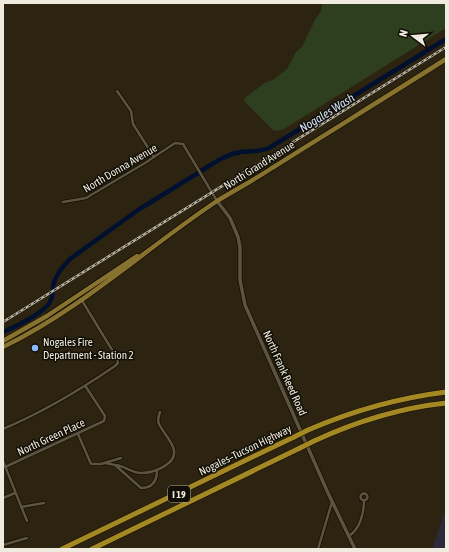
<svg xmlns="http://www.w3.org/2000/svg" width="449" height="552" font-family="'Asap Condensed',sans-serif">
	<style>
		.education { fill: #2e2939 }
		.green { fill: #2e3f1f }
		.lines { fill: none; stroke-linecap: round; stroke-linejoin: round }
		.river { stroke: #01102e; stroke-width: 4.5 }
		.minor-casing { stroke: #140d00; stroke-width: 4 }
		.tertiary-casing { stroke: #140d00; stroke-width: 5 }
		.primary-casing { stroke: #140d00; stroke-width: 6 }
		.motorway-casing { stroke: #140d00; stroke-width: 6 }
		.minor { stroke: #5c5440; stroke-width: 2.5 }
		.tertiary { stroke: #5c5440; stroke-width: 3.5 }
		.primary { stroke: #87732f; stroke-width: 4.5 }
		.motorway { stroke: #a48824; stroke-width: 5 }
		.rail-casing { stroke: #b8b2a4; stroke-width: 2.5 }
		.rail { stroke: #110e06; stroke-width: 1; stroke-dasharray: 3; stroke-linecap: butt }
		.motorway-bridge-casing { stroke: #140d00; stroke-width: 6; stroke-linecap: butt }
		.motorway-bridge { stroke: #a48824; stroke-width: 5 }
		.poi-dot { fill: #8bb9fc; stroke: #110e06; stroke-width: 1.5 }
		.labels { text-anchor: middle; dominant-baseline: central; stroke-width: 3; stroke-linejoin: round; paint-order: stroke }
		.shield { fill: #110e06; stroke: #ada99e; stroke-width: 1 }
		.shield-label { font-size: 10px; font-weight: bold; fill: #f0ebdf }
		.street-label { font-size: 11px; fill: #f0ebdf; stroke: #110e06 }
		.poi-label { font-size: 11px; fill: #f0ebdf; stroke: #110e06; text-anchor: start }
		.water-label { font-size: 12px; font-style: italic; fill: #d1e1f9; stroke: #110e06 }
	</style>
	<rect width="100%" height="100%" fill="#2c2411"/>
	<!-- education -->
	<path class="education" d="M446 508V549H432Z"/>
	<!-- green -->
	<path class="green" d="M324 3H446V28L284 129 277 131 273 130 244 101 246 97 266 82 273 80 287 69 296 52 302 47 315 20 321 11 322 5Z"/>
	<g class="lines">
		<!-- river -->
		<path class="river" d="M201 171C214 163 226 154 241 152 251 151 260 152 269 148L446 39
			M3 332C15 327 44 313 50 302 53 297 53 291 53 286 55 276 62 267 70 259L138 210 198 173"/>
		<!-- minor casing -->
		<g class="minor-casing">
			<path id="minor" d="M117 91 131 111 133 124 154 157
				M63 202 86 198 145 163 175 143 183 144 217 201
				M3 429C43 412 80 390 115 366L118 363 117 358 81 299
				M78 434 91 464H101L121 458
				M3 461 27 521
				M105 463 115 465 141 488C153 488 157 481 157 470
				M115 465C124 465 131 473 141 473 153 473 180 464 173 447 170 439 163 432 159 424 157 420 159 415 160 412
				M5 467 104 421 105 416 86 387
				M360.5 497a3.5 3.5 0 1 1 7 0a3.5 3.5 0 1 1-7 0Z
				M3 498 15 493
				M21 507 44 503
				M349 536C360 529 364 513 364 500
				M3 545 27 538
				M318 549 332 502"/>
		</g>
		<!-- tertiary casing -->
		<g class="tertiary-casing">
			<path id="tertiary" d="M217 201 230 218 238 237 240 247V280L245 305 328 493 355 549"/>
		</g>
		<!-- primary casing -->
		<g class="primary-casing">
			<path id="primary" d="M3 341 47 316 137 256
				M3 347C81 309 145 249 217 201 235 190 254 180 272 168 329 132 388 96 446 59"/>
		</g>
		<!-- motorway casing -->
		<g class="motorway-casing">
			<path id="motorway" d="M308 430C352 411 398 398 446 392
				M314 441C355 422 400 408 446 403
				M62 549 294 437
				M92 549 300 448"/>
		</g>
		<!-- minor -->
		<use href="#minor" class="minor"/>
		<!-- tertiary -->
		<use href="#tertiary" class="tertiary"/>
		<!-- primary -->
		<use href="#primary" class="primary"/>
		<!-- motorway -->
		<use href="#motorway" class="motorway"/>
		<!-- rail casing -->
		<g class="rail-casing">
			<path id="rail" d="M3 322 446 47"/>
		</g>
		<!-- rail -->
		<use href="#rail" class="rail"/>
		<!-- motorway-bridge casing -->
		<g class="motorway-bridge-casing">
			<path id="motorway-bridge" d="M294 437 308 430
				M300 448 314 441"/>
		</g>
		<!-- motorway-bridge -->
		<use href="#motorway-bridge" class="motorway-bridge"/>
	</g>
	<!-- markers -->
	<circle class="poi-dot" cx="35" cy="348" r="4"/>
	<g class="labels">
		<!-- shield labels -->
		<rect class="shield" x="168" y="486" width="22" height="16" rx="3"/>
		<g class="shield-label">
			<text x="179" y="494">I 19</text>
		</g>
		<!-- street labels -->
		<g class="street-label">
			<text transform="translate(259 165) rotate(-32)">North Grand Avenue</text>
			<text transform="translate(120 168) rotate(-31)">North Donna Avenue</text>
			<text transform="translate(285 373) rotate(66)">North Frank Reed Road</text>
			<text transform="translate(51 437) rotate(-25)">North Green Place</text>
			<text transform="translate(245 450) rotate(-26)">Nogales–Tucson Highway</text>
		</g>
		<!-- poi labels -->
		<g class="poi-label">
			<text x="43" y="342">Nogales Fire<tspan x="43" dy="13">Department - Station 2</tspan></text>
		</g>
		<!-- water labels -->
		<g class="water-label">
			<text transform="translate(327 113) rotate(-32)">Nogales Wash</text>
		</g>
	</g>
	<!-- border -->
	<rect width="449" height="552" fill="none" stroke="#f0ebdf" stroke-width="8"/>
	<!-- north arrow -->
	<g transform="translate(413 36) rotate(286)" stroke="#110e06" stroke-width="3" paint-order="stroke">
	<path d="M0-3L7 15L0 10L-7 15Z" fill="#f0ebdf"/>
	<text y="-6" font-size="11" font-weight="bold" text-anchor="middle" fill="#f0ebdf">N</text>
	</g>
</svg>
